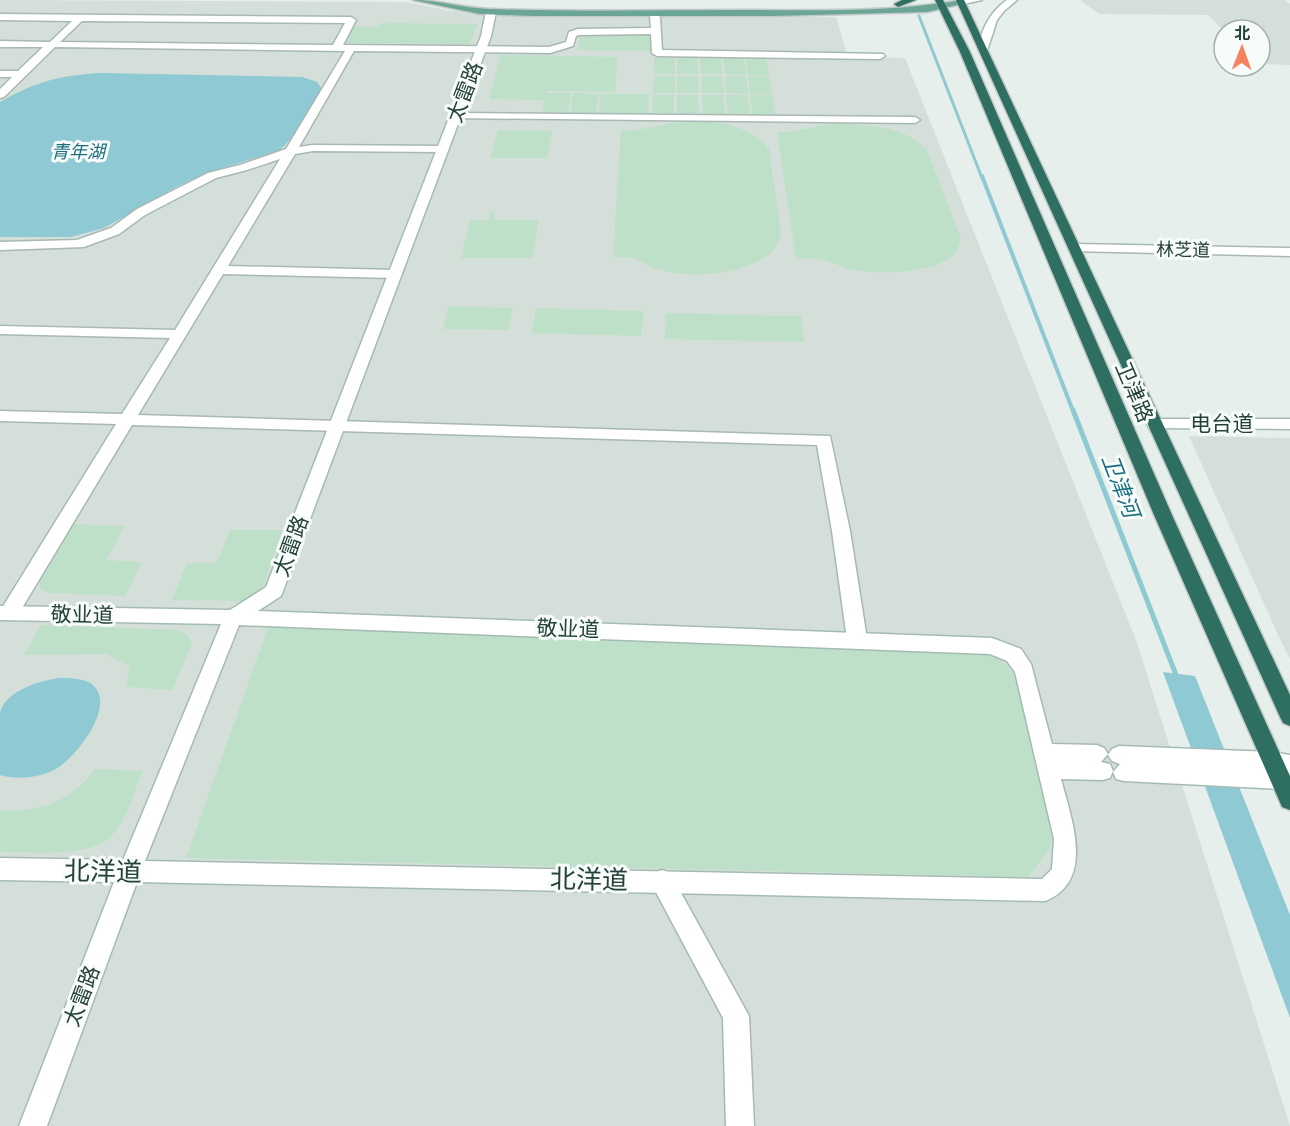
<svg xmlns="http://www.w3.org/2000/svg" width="1290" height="1126" font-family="Karla,'Noto Sans SC',sans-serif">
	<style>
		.built { fill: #d4dfda }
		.green { fill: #bfe0c8 }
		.water { fill: #8ec9d4 }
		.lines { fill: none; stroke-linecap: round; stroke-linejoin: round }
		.stream-far2 { stroke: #8ec9d4; stroke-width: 3 }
		.stream-far1 { stroke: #8ec9d4; stroke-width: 4 }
		.stream { stroke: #8ec9d4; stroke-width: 5 }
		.street-casing { stroke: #a8b8b2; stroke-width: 3 }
		.secondary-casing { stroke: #a4bbb3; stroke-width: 3 }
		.primary-casing { stroke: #c2cac8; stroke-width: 3 }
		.highway-casing { stroke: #c2cac8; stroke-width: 3 }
		.street { fill: #fff; fill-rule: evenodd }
		.secondary { fill: #fff; fill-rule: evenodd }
		.primary { fill: #6aa596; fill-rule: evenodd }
		.highway { fill: #2f6f62; fill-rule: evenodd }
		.labels { text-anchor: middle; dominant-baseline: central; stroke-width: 6; stroke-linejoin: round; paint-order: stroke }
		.far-water-label { font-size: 18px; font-style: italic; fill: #1c6f80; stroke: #f7fbf9 }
		.far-street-label { font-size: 18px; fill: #24423a; stroke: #f7fbf9 }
		.street-label { font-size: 21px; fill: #24423a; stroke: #f7fbf9 }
		.water-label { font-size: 22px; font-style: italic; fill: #1c6f80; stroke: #f7fbf9 }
		.near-street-label { font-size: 26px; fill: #24423a; stroke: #f7fbf9 }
	</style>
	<rect width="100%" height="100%" fill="#e6efeb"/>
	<!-- built -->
	<path class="built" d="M0 0 406 2 446 10 495 15 836 17 848 57 905 58 1137 643 1290 1126H0Z
		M1080 0H1284L1290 4V65L1260 64V30L1224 31 1208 15 1099 14Z
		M1189 436 1290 438V659L1278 635Z"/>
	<!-- green -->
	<path class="green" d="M382 23 477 24 470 44 342 43 350 26 376 27Z
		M584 33H657L654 51 577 50 580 35Z
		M501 55 618 57 615 92 547 91V93H571L568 113 542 112 544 100 489 99Z
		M654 58H674L675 74H654Z
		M677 58H697L698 74H677Z
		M700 58H721L722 74H701Z
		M723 58H744L746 75 725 74Z
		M746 58H766L769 75H748Z
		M654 76H675V93H653Z
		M677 76H698L699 93H677Z
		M701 76H722L724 93H702Z
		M725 76H746L748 94 726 93Z
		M748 76H769L772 94H750Z
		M573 93 599 94 596 113H570Z
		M601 94H649L648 113H599Z
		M653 95H674V113H652Z
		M677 95H698L699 114 677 113Z
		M702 95H723L725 114H703Z
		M726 95H748L750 114H728Z
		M750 95H772L775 114H752Z
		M693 121C720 121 751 126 769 149L781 232C781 245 771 254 760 260 730 276 690 278 656 269 648 266 640 259 631 258 625 257 619 257 613 257L621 131C646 131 667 121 693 121Z
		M843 123 890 129 909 136 926 148 960 236C964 275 880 275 855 270 844 269 835 263 824 260 816 258 805 259 796 259L777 132C800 132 820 124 843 123Z
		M498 130 552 131 547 158H490Z
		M491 212H495L494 220H538L533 258H461L470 220H489Z
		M449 306 513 308 508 330 443 329Z
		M536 308 644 311 641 336 531 333Z
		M666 313 801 316 804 342 665 339Z
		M72 524 125 526 106 560 142 562 125 596 50 593 40 589 39 580Z
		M230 530H283L260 594 246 601 172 600 187 563 217 562Z
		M41 625 179 630 189 637 192 644 172 690 126 687 130 667 106 654 24 655Z
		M269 625 975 648C995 655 1005 662 1018 679L1053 831 1050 849 1028 877 186 858Z
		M95 769 143 771C134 791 128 818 113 834 92 859 30 852 0 852V810C41 812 69 803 95 769Z"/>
	<!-- water -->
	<path class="water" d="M100 73 302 77 317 82 322 89 301 128 280 150 207 173 178 186 104 228 71 237H0V102C37 81 58 76 100 73Z
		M1163 672 1195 676 1290 915V1018Z
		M58 678C68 678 81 678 90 683 120 702 76 759 54 770 37 778 18 780 0 775 0 759 0 728 0 713 5 691 39 681 58 678Z"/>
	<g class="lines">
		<!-- stream-far2 -->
		<path class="stream-far2" d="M919 16 982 178"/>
		<!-- stream-far1 -->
		<path class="stream-far1" d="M982 176 1073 411"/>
		<!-- stream -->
		<path class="stream" d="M1073 410 1178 680"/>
		<!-- street casing -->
		<g class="street-casing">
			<path id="street" d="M0 14 351 17 356 20 343 45 549 47 566 42 569 32 578 29 651 28 650 17 655 14 660 17 662 50 883 54 885 56 880 59 657 56 652 53 651 34 579 35 576 36 573 46 550 53 354 51 299 147 313 145 443 146 449 149 443 152 313 151 295 154 228 266 395 270 402 274 395 278 223 274 138 415 830 436 850 531 867 639 864 644 857 647 850 644 847 639 832 531 817 445 132 425 16 618 9 620 2 618 0 614 2 608 116 424 0 421V411L122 414 170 338 0 334V326L175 330 280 159 247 170 216 178 145 215 119 234 84 247 0 250V242L77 240 111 228 137 209 208 173 240 165 286 149 345 51 55 47 4 97 0 98V89L12 77H0V71H18L43 47H0V41L50 42 72 21 0 20ZM82 21 345 23 333 45 60 42Z
				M456 113 915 117 920 120 915 123 452 118V114Z
				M1075 244 1290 248V256L1070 251 1069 248 1070 245Z
				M662 870 670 873 749 1016 754 1126H726L723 1018 650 881 654 873Z"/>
		</g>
		<!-- secondary casing -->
		<g class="secondary-casing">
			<path id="secondary" d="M962 0H982L959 5 958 3Z
				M1007 0H1017L1004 11 997 20 987 51H981C977 33 992 10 1007 0Z
				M491 9 496 12 491 36 283 591 281 596 258 611 992 638 1021 649 1031 664 1052 744 1097 745 1104 748 1108 754 1101 762 1110 764 1113 771 1110 778 1102 780 1061 779C1071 818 1096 881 1045 901L137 882 47 1126H19L114 882 0 880V858L123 860 221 624 0 620V606L230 610 266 587 481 36 486 12ZM239 625 990 654 1007 661 1015 672 1054 839 1052 869 1042 879 145 861Z
				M1155 419H1290V429L1149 428 1147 424 1149 420Z
				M1119 746 1272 752 1290 755V785L1280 789 1124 781 1116 779 1113 772 1120 764 1112 761 1108 755 1112 749Z"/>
		</g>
		<!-- primary casing -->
		<g class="primary-casing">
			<path id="primary" d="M413 0C439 0 463 8 489 9 571 12 653 10 735 10 810 10 888 13 962 0L966 3 927 12 771 16H532L480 14Z"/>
		</g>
		<!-- highway casing -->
		<g class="highway-casing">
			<path id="highway" d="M902 0H916L898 7 894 4Z
				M935 0H943L970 52 1172 515 1290 776V810L1282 807 1279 800 1154 515 960 52Z
				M956 0H964L1290 695V726L1283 723 1280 717Z"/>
		</g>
		<!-- street -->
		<use href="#street" class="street"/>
		<!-- secondary -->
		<use href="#secondary" class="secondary"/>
		<!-- primary -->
		<use href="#primary" class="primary"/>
		<!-- highway -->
		<use href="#highway" class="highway"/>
	</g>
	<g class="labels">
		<!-- far-water labels -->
		<g class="far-water-label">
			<text x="78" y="152">青年湖</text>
		</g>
		<!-- far-street labels -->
		<g class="far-street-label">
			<text transform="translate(1183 250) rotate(1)">林芝道</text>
		</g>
		<!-- street labels -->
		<g class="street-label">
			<text transform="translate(465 92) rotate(-69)">太雷路</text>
			<text transform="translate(1134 392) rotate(67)">卫津路</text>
			<text x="1222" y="424">电台道</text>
			<text transform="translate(291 546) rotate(-70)">太雷路</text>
			<text transform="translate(82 615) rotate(1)">敬业道</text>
			<text transform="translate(568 629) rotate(2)">敬业道</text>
			<text transform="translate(82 996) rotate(-69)">太雷路</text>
		</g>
		<!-- water labels -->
		<g class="water-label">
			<text transform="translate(1120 486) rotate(69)">卫津河</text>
		</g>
		<!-- near-street labels -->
		<g class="near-street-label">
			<text transform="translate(103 872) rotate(1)">北洋道</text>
			<text transform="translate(589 880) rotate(1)">北洋道</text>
		</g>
	</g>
	<!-- north arrow -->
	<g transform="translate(1242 48) rotate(1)"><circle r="28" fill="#f7fbf9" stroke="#a3b1ad" stroke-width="1.5"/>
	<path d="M0-4.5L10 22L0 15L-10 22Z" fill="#f4845f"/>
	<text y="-9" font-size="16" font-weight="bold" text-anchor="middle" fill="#24423a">北</text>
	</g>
</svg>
